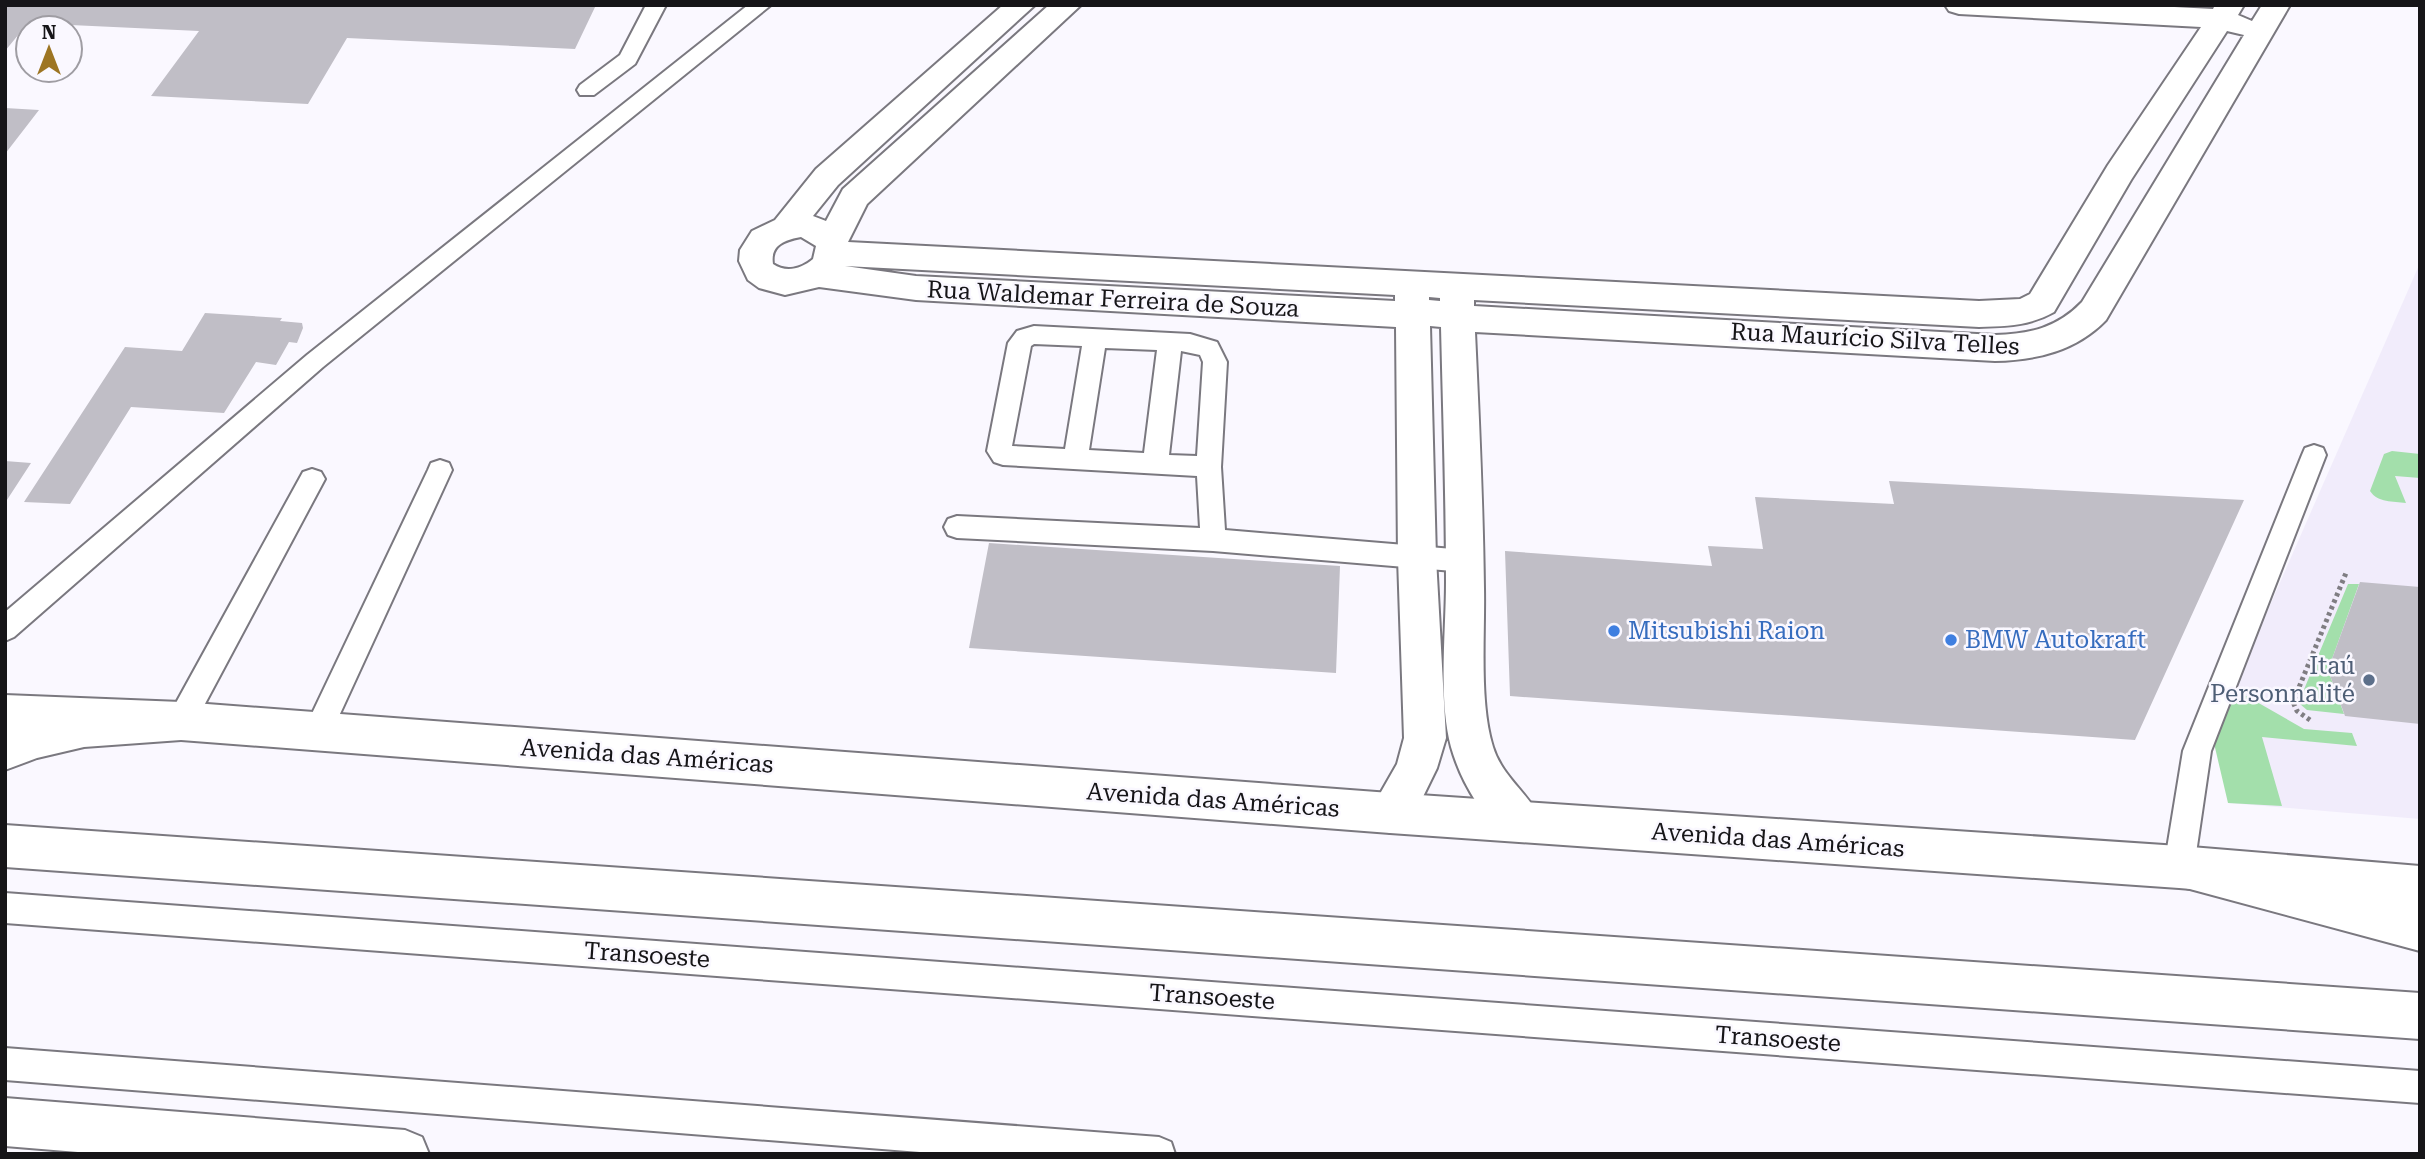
<svg xmlns="http://www.w3.org/2000/svg" width="2425" height="1159" font-family="'Roboto Serif',serif">
	<style>
		.built { fill: #f1ecfb }
		.green { fill: #a3dfab }
		.building { fill: #c0bec6 }
		.lines { fill: none; stroke-linecap: round; stroke-linejoin: round }
		.service-casing { stroke: #7a787f; stroke-width: 4 }
		.minor-casing { stroke: #7a787f; stroke-width: 4 }
		.secondary-casing { stroke: #7a787f; stroke-width: 4 }
		.trunk-casing { stroke: #7a787f; stroke-width: 4 }
		.path { stroke: #7f7d82; stroke-width: 5; stroke-dasharray: 3.5 3.5; stroke-linecap: butt }
		.service { fill: #fff; fill-rule: evenodd }
		.minor { fill: #fff; fill-rule: evenodd }
		.secondary { fill: #fff; fill-rule: evenodd }
		.trunk { fill: #fff; fill-rule: evenodd }
		.shop-dot { fill: #3f7fe0; stroke: #faf8ff; stroke-width: 2.5 }
		.service-dot { fill: #5c6f8a; stroke: #faf8ff; stroke-width: 2.5 }
		.labels { text-anchor: middle; dominant-baseline: central; stroke-width: 5; stroke-linejoin: round; paint-order: stroke }
		.street-label { font-size: 24px; fill: #161518; stroke: #faf8ff }
		.shop-label { font-size: 24px; fill: #366cbe; stroke: #faf8ff; text-anchor: start }
		.service-label { font-size: 24px; fill: #4e5e75; stroke: #faf8ff; text-anchor: end }
	</style>
	<rect width="100%" height="100%" fill="#faf8ff"/>
	<!-- built -->
	<path class="built" d="M2420 263V819L2228 803 2232 692Z"/>
	<!-- green -->
	<path class="green" d="M2392 451 2420 454V478L2395 476 2406 503C2393 501 2378 503 2370 491L2384 454Z
		M2348 584H2359L2328 670 2344 714 2307 710 2300 704V699Z
		M2234 689 2304 729 2352 733 2357 746 2262 737 2282 806 2228 803 2213 739Z"/>
	<!-- building -->
	<path class="building" d="M5 5H596L575 49 347 38 308 104 151 96 199 31 28 23 5 51Z
		M5 108 39 110 5 154Z
		M205 313 282 318 280 321 302 323 303 328 297 343 289 342 276 365 256 362 224 413 131 407 70 504 24 502 125 347 182 351Z
		M5 461 31 463 5 503Z
		M1889 481 2244 500 2135 740 1510 696 1505 551 1712 566 1708 546 1763 549 1755 497 1894 504Z
		M989 543 1340 566 1336 673 969 648Z
		M2360 582 2420 587V724L2345 716 2328 670Z"/>
	<g class="lines">
		<!-- service casing -->
		<g class="service-casing">
			<path id="service" d="M646 5H666L635 64 594 95H580L577 90 580 85 620 55Z
				M748 5H771L323 367 14 637 5 641V612L307 355Z
				M1034 326 1190 334 1217 342 1227 362 1221 467 1225 530 1465 550 1474 553 1478 561 1474 569 1465 572 1213 551 957 538 948 535 944 527 948 519 957 516 1200 528 1197 476 1003 465 994 462 987 451 1008 343 1017 331ZM1034 344 1082 346 1065 449 1012 446 1031 346ZM1105 348 1157 350 1144 453 1089 450ZM1181 351 1200 355 1203 362 1197 456 1169 455Z
				M2314 445 2323 448 2326 455 2211 751 2194 867 2189 877 2179 881 2169 877 2164 867 2183 751 2302 455 2305 448Z
				M440 460 449 463 452 470 328 740 318 744 308 740 304 731 308 722 428 470 431 463Z
				M312 469 321 472 325 479 191 730 181 734 171 730 167 721 171 712 303 472Z
				M5 893 2420 1071V1103L5 923Z
				M5 1048 1159 1137 1171 1142 1175 1154H945L5 1080Z"/>
		</g>
		<!-- minor casing -->
		<g class="minor-casing">
			<path id="minor" d="M1003 5H1035L838 185 813 216 826 221 843 189 1049 5H1081L867 204 848 242 1979 301 2020 299 2030 294 2108 165 2201 27 1959 14 1949 11 1945 5H2136L2213 9 2215 5H2244L2238 15 2252 21 2262 5H2290L2106 320C2076 351 2037 360 1995 361L1475 332C1479 417 1483 502 1484 588 1485 635 1479 703 1493 747 1502 777 1530 794 1542 822L1536 836 1521 842C1486 828 1461 782 1451 747 1438 700 1446 631 1446 582 1446 497 1443 412 1441 327L1430 326 1436 558 1446 738 1437 768 1417 809 1405 827 1390 833 1375 827 1369 813 1397 764 1404 738 1398 558 1396 327 916 300 819 287 785 295 759 288 748 280 739 261 740 250 752 231 775 220 816 169ZM2227 31 2244 35 2082 302C2057 328 2030 334 1995 335L1474 306V300L1979 327C2007 326 2029 326 2054 312L2131 180ZM801 237 816 246 813 259C801 269 786 273 773 264 770 245 785 240 801 237ZM845 266 1395 295V301L916 276ZM1429 297 1440 298V301L1429 300Z"/>
		</g>
		<!-- secondary casing -->
		<g class="secondary-casing">
			<path id="secondary" d="M5 695 181 702 1390 793 2179 846 2420 866V908L2179 888 1390 833 181 740 5 733Z"/>
		</g>
		<!-- trunk casing -->
		<g class="trunk-casing">
			<path id="trunk" d="M181 702 195 708 201 721 195 734 181 740 84 747 37 758 5 770V732C67 709 116 707 181 702Z
				M5 825 2420 993V1039L5 867Z
				M2179 846 2420 907V951L2164 882 2157 867 2164 852Z
				M5 1098 405 1130 422 1137 429 1154H102L5 1146Z"/>
		</g>
		<!-- path -->
		<path class="path" d="M2310 720 2297 711 2293 702 2346 573"/>
		<!-- service -->
		<use href="#service" class="service"/>
		<!-- minor -->
		<use href="#minor" class="minor"/>
		<!-- secondary -->
		<use href="#secondary" class="secondary"/>
		<!-- trunk -->
		<use href="#trunk" class="trunk"/>
	</g>
	<!-- markers -->
	<g class="shop-dot">
		<circle cx="1614" cy="631" r="7"/>
		<circle cx="1951" cy="640" r="7"/>
	</g>
	<circle class="service-dot" cx="2369" cy="680" r="7"/>
	<g class="labels">
		<!-- street labels -->
		<g class="street-label">
			<text transform="translate(1113 299) rotate(3)">Rua Waldemar Ferreira de Souza</text>
			<text transform="translate(1875 339) rotate(3)">Rua Maurício Silva Telles</text>
			<text transform="translate(647 756) rotate(4)">Avenida das Américas</text>
			<text transform="translate(1213 800) rotate(4)">Avenida das Américas</text>
			<text transform="translate(1778 840) rotate(4)">Avenida das Américas</text>
			<text transform="translate(647 955) rotate(4)">Transoeste</text>
			<text transform="translate(1212 997) rotate(4)">Transoeste</text>
			<text transform="translate(1778 1039) rotate(4)">Transoeste</text>
		</g>
		<!-- shop labels -->
		<g class="shop-label">
			<text x="1628" y="631">Mitsubishi Raion</text>
			<text x="1965" y="640">BMW Autokraft</text>
		</g>
		<!-- service labels -->
		<g class="service-label">
			<text x="2355" y="666">Itaú<tspan x="2355" dy="28">Personnalité</tspan></text>
		</g>
	</g>
	<!-- border -->
	<rect width="2425" height="1159" fill="none" stroke="#161518" stroke-width="14"/>
	<!-- north arrow -->
	<g transform="translate(49 49)"><circle r="33" fill="#faf8ff" stroke="#9f9da3" stroke-width="2"/>
	<path d="M0-5L12 26L0 18L-12 26Z" fill="#9d7523"/>
	<text y="-10" font-size="19" font-weight="bold" text-anchor="middle" fill="#161518">N</text>
	</g>
</svg>
